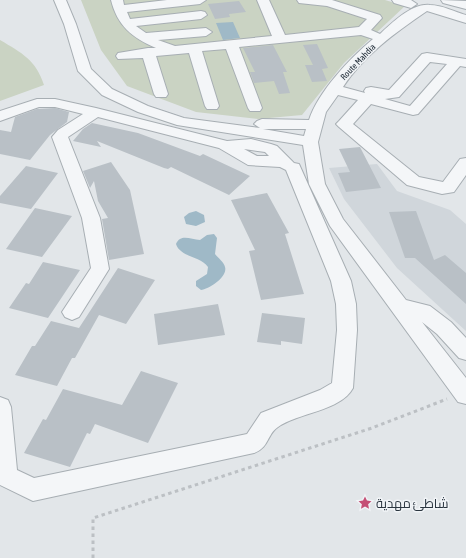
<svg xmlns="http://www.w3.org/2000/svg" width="466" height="558" font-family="'Asap Condensed',Cairo,sans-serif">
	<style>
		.built { fill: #d0d6db }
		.green { fill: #cad3c3 }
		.water { fill: #9fb9c7 }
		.building { fill: #b9c0c6 }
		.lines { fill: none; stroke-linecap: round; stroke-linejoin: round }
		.minor-casing { stroke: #a7aeb3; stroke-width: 2 }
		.path { stroke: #bcc0c4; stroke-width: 3; stroke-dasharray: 3.5 3.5; stroke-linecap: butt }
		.minor { fill: #f4f6f8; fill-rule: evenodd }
		.labels { text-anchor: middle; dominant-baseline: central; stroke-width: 3; stroke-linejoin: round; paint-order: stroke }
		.far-street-label { font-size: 9px; fill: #2b3640; stroke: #f1f4f7 }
		.near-poi-label { font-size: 13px; fill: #2b3640; stroke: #f1f4f7; text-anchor: start }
	</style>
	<rect width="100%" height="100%" fill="#e2e6e9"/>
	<!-- built -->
	<path class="built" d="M377 164 397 191 450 210 466 224V331L397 268 344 199 329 168Z"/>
	<!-- green -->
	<path class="green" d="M81 0H385L405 6 344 63 302 115 258 119 196 112 127 86 101 50Z
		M0 40C22 53 36 60 44 85L0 101Z"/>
	<!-- water -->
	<path class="water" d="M233 22 240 38 223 40 216 23Z
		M196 211 204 215 205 222 196 226 186 224 184 217 189 213Z
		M214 234 217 238 215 254C218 258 224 262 225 267 228 277 209 289 201 290L196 286V281L207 274 208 267C200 256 180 257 176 244 181 233 191 240 200 240L207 235Z"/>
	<!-- building -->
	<path class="building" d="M239 1 246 12 229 14 230 17 215 19 208 4Z
		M317 44 328 68 322 69 327 81 312 82 305 65H313L303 45Z
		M273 45 287 72H283L290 93 279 94 274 81 254 83 250 72H255L243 48Z
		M55 108 69 112 67 122 50 135 30 160 0 154V130L11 132 15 117 37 109Z
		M92 123 138 133 200 156 203 154 250 176 229 195 171 167 168 169 164 168 97 141 101 147 73 141 83 129Z
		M360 147 381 188 346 192 338 173 350 172 339 149Z
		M111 162 130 190 144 254 109 260 102 219 108 218 98 201 94 181 90 188 83 171Z
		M26 166 58 173 31 209 0 203V196Z
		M267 193 289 233 285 234 304 294 261 300 249 251 255 250 231 200Z
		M35 208 72 216 42 257 6 249Z
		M416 211 434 260 445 255 466 273V304L415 258H405L389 212Z
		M43 262 80 270 48 318 9 308 26 283 29 284Z
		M118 268 155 280 126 324 99 315 75 358H72L57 386 15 375 32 346H35L51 321 79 328Z
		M218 304 225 335 158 345 154 314Z
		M262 313 305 318 302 344 281 341V345L257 342Z
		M141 371 178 383 148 443 95 424 90 434 87 433 70 467 24 453 43 419 46 420 63 389 122 405Z"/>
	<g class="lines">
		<!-- minor casing -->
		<g class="minor-casing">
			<path id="minor" d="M54 0H66L76 24 91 69 112 89 148 106 184 118 260 128 254 124 257 121 262 119 309 120C318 92 350 58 373 39L361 35 239 47 262 108 260 111H250L248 108 226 49 202 51 219 106 217 109H207L205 106 189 53 156 56 168 94 166 97H156L154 94 143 58 118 59 116 56 118 53 148 48H156C132 38 117 25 111 0H123L124 5 167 0H206L200 4 127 12 130 19 201 11 205 12 207 15 201 19 136 26 146 33 206 28 212 32 206 36 158 40 175 46 272 36 257 0H269L285 35 359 27 367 19 327 6 299 3 297 0H332L380 15 382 18 371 30 380 34C393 22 412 3 430 5 442 5 455 12 466 15V23L427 11C396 32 363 56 343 87L365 93 364 91 366 88 371 87 389 90 422 54 427 53 466 59V67L460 66 418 114 413 115 371 104 353 124 419 177 443 182 460 159 466 158V175L454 192 442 194 407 185 339 127 336 124 339 121 358 100 338 95 326 112 318 142 325 184 343 219 406 300 430 306 451 322 466 338V360L459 358 437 334 422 322 466 378V404L458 402 330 226 309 184 303 145 177 125 138 112 102 95 78 71 64 24ZM430 62 447 64 410 106 385 99 399 97ZM263 129H306L304 136Z
				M392 0H411L417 4 411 8 394 3Z
				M441 0 466 1V9L443 3Z
				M37 99H55L96 108 227 141 251 139 271 144 277 146 294 163 299 164 351 281 356 304 357 330 353 388C341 411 297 413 278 427 267 434 269 448 254 453L33 501 0 485V397L8 400 11 407 17 470 34 478 247 434 261 413 320 390 332 383 337 330 336 304 331 281 286 170 280 167 248 165 219 148 98 117 68 137 100 218 109 269 79 317 72 320 65 317 62 312 91 268 82 218 52 137 58 130 83 114 55 107H39L0 121V111ZM244 149 265 152 269 156H257Z"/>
		</g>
		<!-- path -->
		<path class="path" d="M93 558V518L372 428 447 399"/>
		<!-- minor -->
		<use href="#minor" class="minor"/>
	</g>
	<!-- icons -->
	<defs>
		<g id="sight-bare" transform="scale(1.08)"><path d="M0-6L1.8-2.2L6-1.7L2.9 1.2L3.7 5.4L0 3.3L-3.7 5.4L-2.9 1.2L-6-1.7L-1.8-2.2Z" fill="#c55076" stroke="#f1f4f7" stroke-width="2.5" paint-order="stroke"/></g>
	</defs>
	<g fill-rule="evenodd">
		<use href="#sight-bare" x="365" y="503"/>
	</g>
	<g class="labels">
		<!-- far-street labels -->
		<g class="far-street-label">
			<text transform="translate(358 62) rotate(-46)">Route Mahdia</text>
		</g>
		<!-- near-poi labels -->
		<g class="near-poi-label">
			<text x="376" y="503">شاطئ مهدية</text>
		</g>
	</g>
</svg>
